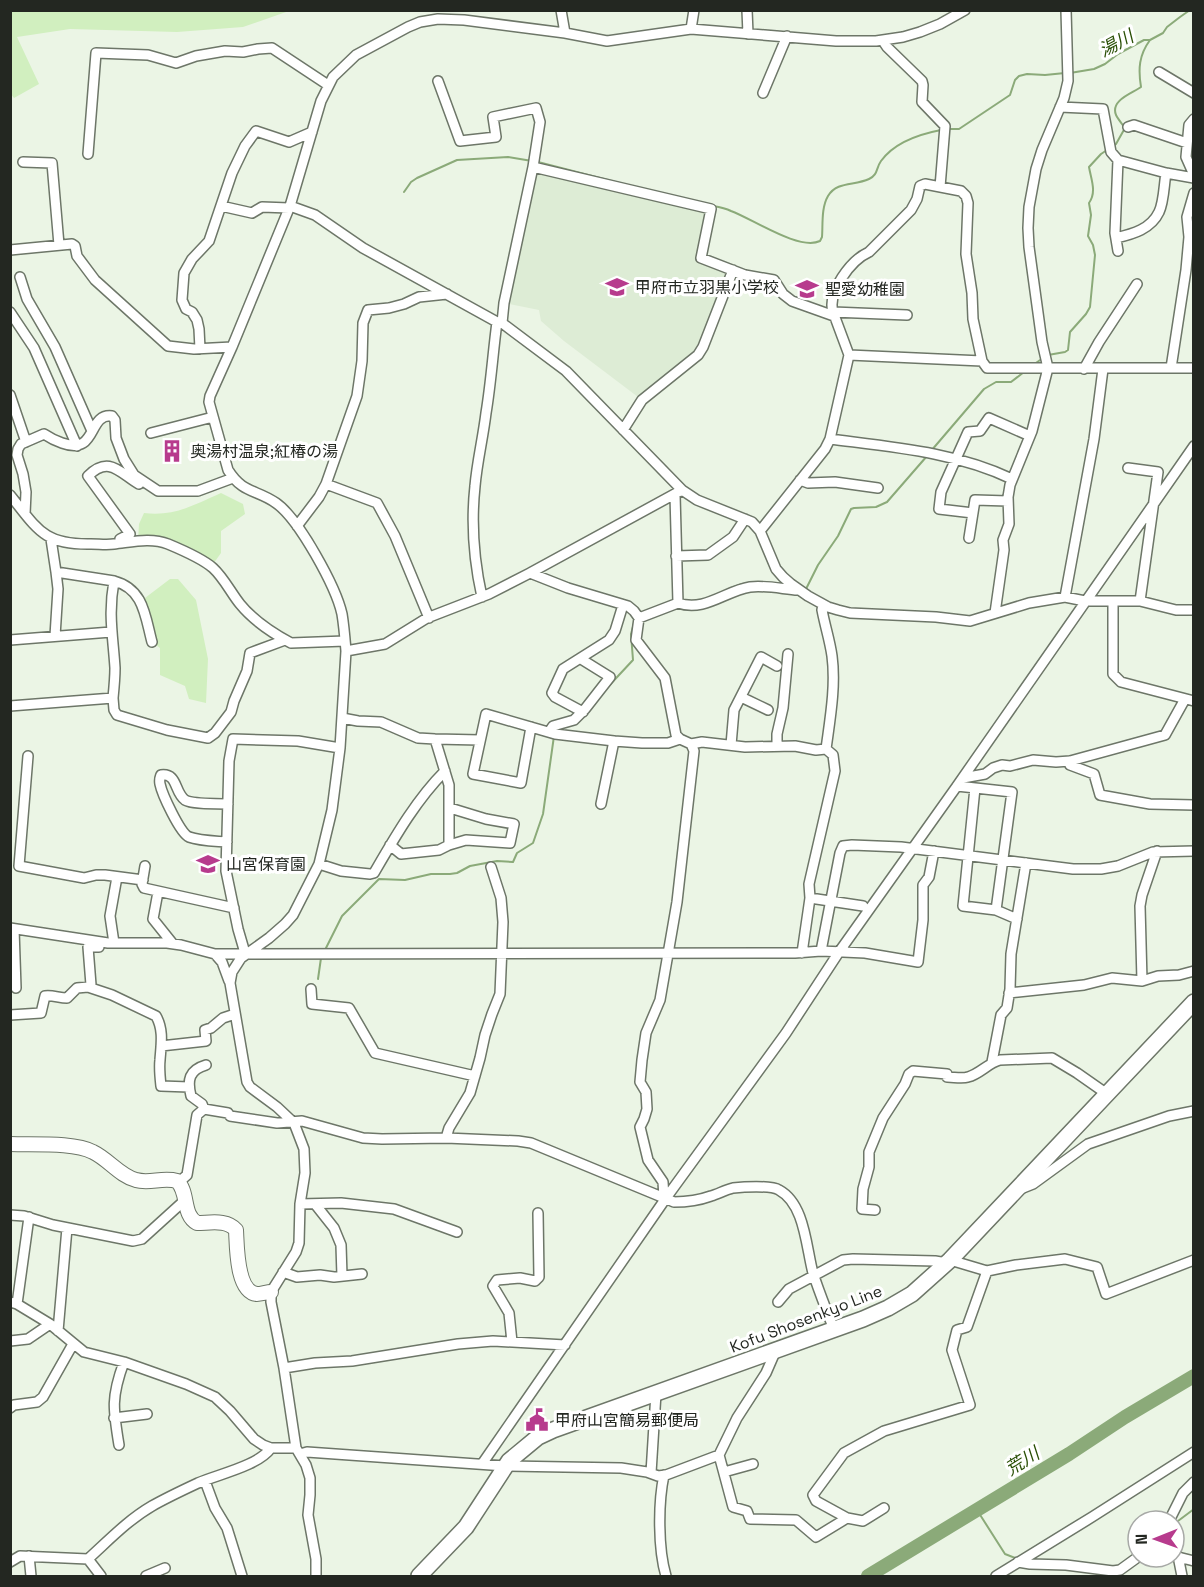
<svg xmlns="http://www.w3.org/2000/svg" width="1204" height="1587" font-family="'Space Grotesk','Noto Sans JP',sans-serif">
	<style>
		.built { fill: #ddecd5 }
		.green { fill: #d1efbf }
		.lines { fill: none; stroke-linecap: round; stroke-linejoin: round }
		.stream { stroke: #8baa79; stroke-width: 2 }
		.river { stroke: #8baa79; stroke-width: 14 }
		.street-casing { stroke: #6d7668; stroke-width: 12 }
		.secondary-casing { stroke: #6d7668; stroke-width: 16 }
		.primary-casing { stroke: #6d7668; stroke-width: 18 }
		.street { stroke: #fff; stroke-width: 9 }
		.secondary { stroke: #fff; stroke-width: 14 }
		.primary { stroke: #fff; stroke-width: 15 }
		.labels { text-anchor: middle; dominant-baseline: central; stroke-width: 6; stroke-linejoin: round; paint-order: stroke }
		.poi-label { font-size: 16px; fill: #232721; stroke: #fff; text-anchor: start }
		.street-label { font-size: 16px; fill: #232721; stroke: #fff }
		.water-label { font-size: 18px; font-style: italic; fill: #294f05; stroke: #fff }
	</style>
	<rect width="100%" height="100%" fill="#ebf5e5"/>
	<!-- built -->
	<path class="built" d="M533 167 711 209 701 258 733 270 698 355 642 400 564 341 541 321 539 310 504 303Z"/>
	<!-- green -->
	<path class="green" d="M10 11 11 10 289 11 243 27 177 32 70 29 17 37 39 84 14 98 10 93Z
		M221 493 243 504 245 514 221 531V553L211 567 166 543 138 541 139 524 144 513C173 517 194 505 221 493Z
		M170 579H178L196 600 208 659 206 703 189 699 185 686 160 675V648L152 642 141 601Z"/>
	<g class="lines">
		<!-- stream -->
		<path class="stream" d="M1070 73 1094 69 1105 64 1118 54 1144 40H1150L1163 33 1167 27 1180 17 1190 10
			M947 129H959L1010 95 1015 80 1019 76 1027 74 1045 75 1065 73
			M1112 147 1116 144 1125 128C1122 124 1118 119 1116 115 1110 100 1133 93 1141 87 1138 69 1139 55 1150 40
			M538 162 631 186
			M404 192 411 182 417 178 457 160 508 157 532 161
			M713 206C719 207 725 208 731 211 753 219 799 251 820 241L822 237C823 225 821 208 828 196 837 181 854 186 869 179 878 175 876 168 881 161 894 143 920 134 941 130
			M1048 355 1065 352 1068 350 1070 332 1086 314 1090 307 1095 255 1093 245 1088 236 1091 215 1089 203C1097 192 1091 179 1089 167L1101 154 1107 150
			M1033 365 1043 358
			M931 451 984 389 996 382H1011L1024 372
			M731 588 742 584
			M804 588 806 589 818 565 838 536 851 509 854 508 876 507 887 502 927 456
			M605 690 633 660 631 634 634 623
			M325 950 342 916 379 879 405 880 431 874H450L457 873 470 866 497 861 513 862 517 853 533 843 543 814 554 736
			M318 979 321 958
			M977 1510 1005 1554 1018 1559
			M1174 1524 1194 1509"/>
		<!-- river -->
		<path class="river" d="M868 1576 1069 1454 1125 1417 1194 1376"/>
		<!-- street casing -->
		<g class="street-casing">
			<path id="street" d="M561 10 565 33
				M747 10 748 34
				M1066 10 1068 81 1064 98 1042 150 1036 169 1029 207 1028 228 1029 247 1042 342 1048 368H1194
				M691 29 694 10
				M883 41 887 47 922 81 923 85 922 102 945 126 940 187
				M1159 72 1194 93
				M438 81 460 141 496 137 493 117 536 108 540 122 533 167
				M763 93 787 36
				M1060 107 1103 109 1111 152 1118 160 1166 173 1194 178
				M1194 119 1189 125 1186 157 1194 175
				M1128 127 1134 125 1187 143
				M88 154 96 53 148 55 176 63 196 56 225 51 243 52 258 49 272 48 328 85
				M23 162 52 163 59 245
				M221 206 252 213 262 207 289 208
				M290 206 315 215 363 248 497 322 502 323 566 371 682 490 697 500 752 522 760 531 776 569 783 577 791 584 808 596 828 607 838 610 850 613 936 617 970 621 1029 603 1065 597 1085 601H1140L1176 610H1194
				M1116 238C1133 234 1151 229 1159 212 1164 202 1164 184 1166 173
				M10 250 72 244 75 246 77 256 95 280 168 346 194 349 232 347
				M1118 251 1115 233 1118 160
				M20 277 27 299 55 347 92 431
				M10 312 34 348 77 446
				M833 312 907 315
				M502 323 504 303 533 167 711 209 701 258 745 275 774 280 783 294 792 301 834 316
				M200 349 199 329 197 320 192 312 186 309 182 300 184 273 192 259 209 241 232 173 245 146 256 131 289 142 312 132
				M849 355 982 361 987 368H1048L1032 431 1010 485 1008 497 1009 524 1003 540 1004 550 995 613
				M1171 368 1186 270 1189 237 1187 217 1194 193
				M1084 369 1099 342 1137 284
				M10 395 26 442
				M623 430 642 400 698 355 703 347 733 270
				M151 433 213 417
				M830 439C892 447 956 452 1012 479
				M1128 468 1158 472 1140 601
				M800 480 808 483 835 482 878 488
				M326 484 377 503 395 536 429 618
				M10 495C38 530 44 545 91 544 99 544 107 545 114 544 132 542 151 537 168 544 180 549 204 560 213 568 224 578 231 593 240 604 253 620 274 634 291 643L345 641
				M675 495 678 603C705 612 725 591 750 587 765 585 783 589 798 590
				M973 513 939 509 941 492 968 432 980 431 989 418 1030 436
				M25 514 26 492 23 474 17 455 18 449 21 444 44 434C50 438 56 441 62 443 98 456 87 413 112 416L115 420 116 438 124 459 134 475 158 491H198L233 478
				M297 526 319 497 326 484 357 396 362 361 363 323 368 310 389 308 404 304 419 297 447 294
				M760 531 825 449 830 439 849 355 833 312C827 292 851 260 869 252L911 210 917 199 920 186 925 184 961 191 966 196 968 203 966 254 972 293 973 319 982 361
				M969 538 975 500 1008 501
				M120 539 130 534 88 476C109 455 120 473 139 484
				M676 556 708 555 733 537 745 519
				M530 573 568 588 628 606 634 611 639 618 678 603
				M114 581C144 589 145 616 152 642
				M482 597C474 561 471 523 475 486 477 462 483 438 486 413 491 383 493 352 497 322
				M1065 597 1094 439 1103 369
				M1113 602V674L1121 682 1194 701
				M639 618 636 640 665 678 676 735 680 739 691 744 694 751 677 902 660 1000 646 1033 642 1060 640 1082 646 1092 647 1109 644 1119 640 1127 648 1160 663 1182 664 1197
				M55 636 58 589 56 572
				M10 640 111 632
				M346 651 385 644 427 618 489 594 530 573 682 490
				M741 697 768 710
				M113 698 114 710 117 715 167 730 208 738 215 733 231 712 234 701 247 671 250 653 285 640
				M10 706 113 698C114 688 115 678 115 668 113 636 108 614 114 581L56 572 51 539
				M583 712 555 697 552 693 563 669 609 640 615 631 623 605
				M342 718 358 721 381 722 418 738 435 739 480 740
				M531 727 521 783 473 774 486 714 555 734 614 741 642 743H668L680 739
				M549 732 553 726 574 720 585 709 610 677 581 659
				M435 739 449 785V845
				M691 744 702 742 745 747 795 746 816 750 826 749
				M731 745 734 710 761 657 777 666
				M777 746V734L783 708 788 654
				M28 756 19 866 84 878 96 875H105L143 880
				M1070 761V765L1094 774 1100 795 1150 804 1194 805
				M963 778 985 774 993 768 1002 765 1010 766 1033 760 1056 762 1070 761 1165 735 1185 699
				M957 786 1012 792 996 910
				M975 788 963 906 996 910 1017 919
				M601 804 614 741
				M227 842C215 841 200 841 189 837 180 833 162 794 160 784 159 779 160 778 161 775 178 773 174 792 185 800 194 805 217 803 228 804
				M390 845 401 854 439 850 449 845 466 840 510 843 514 824 486 819 450 808
				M319 864 341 871 370 874 374 873C395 837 416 800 445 771
				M145 866 142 884 144 888 234 908
				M158 892 153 919 173 944
				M810 898 863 906
				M10 928 108 943H167L181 945 215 954 795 953 821 951 865 953 918 962 923 920V885L929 877 934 851
				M14 929 16 988
				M114 943 110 916 117 877
				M821 951 840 853 843 846 852 845 901 847 1073 869H1101L1118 866 1153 852 1194 851
				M245 953 238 929 226 871 229 761 233 739 298 741 340 748
				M802 953 810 898 809 884 835 771 833 755 826 749C830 719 836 686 832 656 830 641 825 626 822 610L823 605
				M215 954 222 962 229 981
				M1142 981 1140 906 1142 895 1157 851
				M88 987 112 995 156 1016C164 1030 161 1045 160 1060 159 1069 160 1077 161 1086L189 1087
				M311 989 312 1004 349 1008 375 1053 475 1076
				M1009 993 1084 985 1112 978 1142 981 1158 976 1179 975 1194 971
				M10 1015 41 1013 45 996C53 995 59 998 67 998L77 988 88 987 91 985 88 947H99
				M161 1046 206 1041 205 1030 211 1028 223 1018 235 1014
				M992 1062 1001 1015 1007 1008 1010 989 1011 954 1026 863
				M204 1109 202 1104 191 1096C187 1080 189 1070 206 1065
				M446 1138 449 1128 470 1093 480 1058 485 1035 492 1014 500 994 503 922 501 898 491 867
				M179 1182 187 1175 197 1115 204 1109 228 1113 230 1116 277 1123 302 1121 363 1138 382 1139 446 1138 518 1141 531 1143 674 1202C686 1202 700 1200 711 1196 718 1194 725 1190 733 1188 742 1187 771 1185 779 1190 805 1204 806 1247 813 1273 819 1292 827 1311 834 1330
				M1023 1188 1033 1184 1088 1144 1169 1116 1194 1111
				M300 1204 341 1203 394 1209 457 1232
				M315 1204 334 1228 341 1245 342 1276
				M875 1210 862 1209 863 1189 869 1167V1152L883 1118 905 1084 909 1074 913 1071 947 1074V1077C954 1077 962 1079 968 1077 980 1074 988 1063 1000 1060L1052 1058 1077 1073 1107 1094
				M10 1215 24 1216 53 1225 133 1241 142 1239 185 1200
				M950 1260 987 1271 1016 1265 1065 1259 1097 1267 1106 1294 1194 1260
				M283 1272 297 1277 320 1275 334 1277 362 1274
				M10 1302 17 1304 50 1324 84 1352 124 1362 186 1384 215 1397 230 1411 254 1439 263 1445 271 1448H296
				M778 1302 789 1289 843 1260 853 1259 935 1261 947 1263
				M17 1304 29 1217
				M58 1331 67 1228
				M10 1341 28 1339 50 1324
				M512 1342 509 1313 493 1286 497 1280 520 1278 535 1281 539 1277 538 1213
				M776 1350 766 1373 737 1418 719 1455 733 1507 747 1511 750 1519 796 1520 816 1537 847 1518
				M284 1368 315 1363 352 1361 458 1344 493 1341 565 1345
				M10 1408 14 1405 37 1402 43 1397 73 1344
				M114 1418 147 1414
				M119 1445C113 1409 111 1397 124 1362
				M300 1454 307 1452 505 1466 621 1468 647 1472 658 1476 666 1475 719 1455
				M482 1464 666 1198 786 1033 839 952 957 786 1194 446
				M724 1472 753 1464
				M651 1473 656 1393
				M664 1475C658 1503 658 1549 666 1576
				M205 1481 215 1508 227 1528 242 1576
				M884 1508 863 1521 847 1518 816 1501 813 1495 844 1453 884 1431 970 1405 952 1350 957 1330 967 1327 987 1271
				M1169 1521 1183 1493 1194 1482
				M29 1556 31 1576
				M1174 1556 1194 1561
				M1178 1556 1182 1576
				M88 1559C109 1540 128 1520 152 1506 166 1498 183 1490 198 1483 219 1474 258 1466 271 1448
				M10 1562 20 1556 88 1559 101 1576
				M1018 1562 1030 1564 1066 1565 1113 1571 1120 1570 1138 1557
				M146 1576 165 1568
				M316 1576V1559L308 1515 310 1495V1478L306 1465 296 1448 284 1368 271 1302V1292L296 1252 299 1243 300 1204 305 1173 304 1149 294 1123 277 1107 250 1087 247 1082 230 983 232 972 241 958 269 938 285 924 293 915 319 864 332 810 340 748 346 651C345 639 344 626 342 614 336 587 299 519 276 503 256 489 243 494 228 470L209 402 210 396 232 347 290 206 321 101 333 77 356 55 408 27 420 22 438 19 464 20 565 33 607 41 691 29 836 41H876L903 37 920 32 940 24 965 10
				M996 1576 1092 1517 1194 1452"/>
		</g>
		<!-- secondary casing -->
		<g class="secondary-casing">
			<path id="secondary" d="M10 1144C33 1145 74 1142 93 1152 108 1159 120 1176 136 1180 149 1184 163 1177 177 1181 189 1192 182 1215 197 1223 210 1223 227 1219 236 1230 237 1245 236 1292 257 1294 261 1294 267 1292 271 1292"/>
		</g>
		<!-- primary casing -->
		<g class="primary-casing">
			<path id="primary" d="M419 1576 466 1527 509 1461 538 1437 553 1430 863 1319 888 1308 912 1294 950 1260 1194 1002"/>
		</g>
		<!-- street -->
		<use href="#street" class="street"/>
		<!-- secondary -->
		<use href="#secondary" class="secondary"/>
		<!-- primary -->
		<use href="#primary" class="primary"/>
	</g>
	<!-- icons -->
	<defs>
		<g id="school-bare" transform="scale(1.8)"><path d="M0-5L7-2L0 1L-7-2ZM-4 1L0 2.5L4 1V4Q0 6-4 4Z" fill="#b73b8d" stroke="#fff" stroke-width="2.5" paint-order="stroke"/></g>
		<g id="building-bare" transform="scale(1.8)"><path d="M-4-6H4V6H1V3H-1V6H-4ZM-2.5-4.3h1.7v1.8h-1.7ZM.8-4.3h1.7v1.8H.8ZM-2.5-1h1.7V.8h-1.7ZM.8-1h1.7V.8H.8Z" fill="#b73b8d" stroke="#fff" stroke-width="2.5" paint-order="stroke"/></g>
		<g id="civic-bare" transform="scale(1.8)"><path d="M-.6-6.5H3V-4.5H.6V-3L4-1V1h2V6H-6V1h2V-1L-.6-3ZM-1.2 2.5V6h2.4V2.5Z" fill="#b73b8d" stroke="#fff" stroke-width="2.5" paint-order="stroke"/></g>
	</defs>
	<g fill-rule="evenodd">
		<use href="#school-bare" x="617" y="287"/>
		<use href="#school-bare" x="807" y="289"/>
		<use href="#building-bare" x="172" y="451"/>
		<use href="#school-bare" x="208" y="864"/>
		<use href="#civic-bare" x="537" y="1420"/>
	</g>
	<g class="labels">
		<!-- poi labels -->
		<g class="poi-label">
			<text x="635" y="287">甲府市立羽黒小学校</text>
			<text x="825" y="289">聖愛幼稚園</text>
			<text x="190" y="451">奥湯村温泉;紅椿の湯</text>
			<text x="226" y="864">山宮保育園</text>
			<text x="555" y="1420">甲府山宮簡易郵便局</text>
		</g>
		<!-- street labels -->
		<g class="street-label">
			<text transform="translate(806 1319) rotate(-21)">Kofu Shosenkyo Line</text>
		</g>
		<!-- water labels -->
		<g class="water-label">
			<text transform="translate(1116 43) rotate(-28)">湯川</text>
			<text transform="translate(1022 1461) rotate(-32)">荒川</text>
		</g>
	</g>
	<!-- border -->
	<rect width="1204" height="1587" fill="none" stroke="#232721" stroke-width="24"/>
	<!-- north arrow -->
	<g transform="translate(1156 1539) rotate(269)"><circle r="28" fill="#ffffff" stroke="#a7a9a6" stroke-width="1.5"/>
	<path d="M0-4.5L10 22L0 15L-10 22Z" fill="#b73b8d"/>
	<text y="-9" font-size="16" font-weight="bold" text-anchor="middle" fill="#232721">N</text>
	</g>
</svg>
